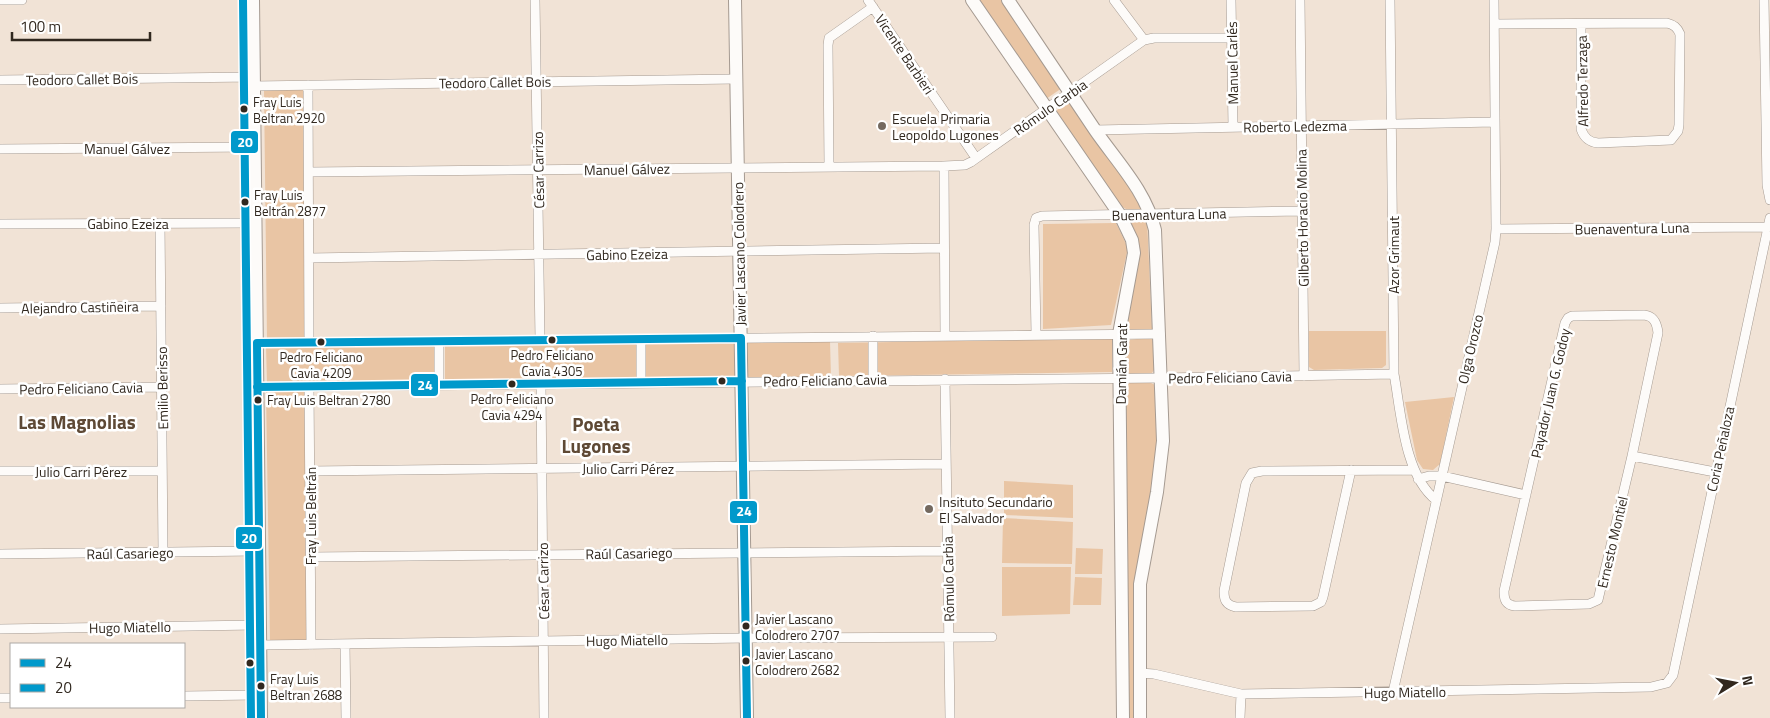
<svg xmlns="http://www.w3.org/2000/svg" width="1770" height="718" font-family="'Titillium Web',sans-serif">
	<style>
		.green { fill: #e9c5a4 }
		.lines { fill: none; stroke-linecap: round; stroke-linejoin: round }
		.street-casing { stroke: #a59a91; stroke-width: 10 }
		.secondary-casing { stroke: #a59a91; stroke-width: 14 }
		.street { stroke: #fdfbf9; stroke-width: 9 }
		.secondary { stroke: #fdfbf9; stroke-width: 12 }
		.bus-1-casing { stroke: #fff; stroke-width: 11 }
		.bus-2-casing { stroke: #fff; stroke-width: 11 }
		.bus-1 { stroke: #0099cb; stroke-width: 8 }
		.bus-2 { stroke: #0099cb; stroke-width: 8 }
		.bus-dot { fill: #31281f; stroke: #fff; stroke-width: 2 }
		.poi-dot { fill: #74695f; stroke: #fff; stroke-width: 2 }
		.labels { text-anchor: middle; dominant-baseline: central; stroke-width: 5; stroke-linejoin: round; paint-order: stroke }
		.bus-label { font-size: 13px; fill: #31281f; stroke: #fff; text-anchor: start }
		.street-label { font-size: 14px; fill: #31281f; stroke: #fff }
		.poi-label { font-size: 14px; fill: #31281f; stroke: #fff; text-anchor: start }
		.district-label { font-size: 19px; font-weight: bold; fill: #5e4935; stroke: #fff }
		.line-badge { stroke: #fff; stroke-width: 2 }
		.badge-label { font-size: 14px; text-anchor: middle; font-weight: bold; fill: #fff }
	</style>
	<rect width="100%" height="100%" fill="#f1e3d6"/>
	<!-- green -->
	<path class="green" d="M978 0H1001L1062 88 1046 99Z
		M303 88 306 339H267L264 90Z
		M1071 101 1144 206 1140 210 1126 209 1119 205 1054 112Z
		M1132 219H1147L1152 329 1130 330 1124 328 1130 287 1128 221Z
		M1116 223 1128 248 1111 325 1043 329V224Z
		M1309 331H1386V365L1382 368 1314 370 1309 367Z
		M1112 338V372L839 376 838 343Z
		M1146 338 1152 339C1155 348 1158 366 1152 373L1130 374 1123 370 1122 344 1128 340Z
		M830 341 831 378 748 379 747 342Z
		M734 342 735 379H645L644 343Z
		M638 343V379L445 381V345Z
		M435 345V381L267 383 266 346Z
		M1130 382H1149L1157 386 1159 438 1152 497 1137 718H1125L1123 388Z
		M305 390 308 641 270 642 266 391Z
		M1454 397 1440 464 1433 470 1423 469 1417 460 1405 402Z
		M1004 481 1073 485V518L1004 515Z
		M1003 518 1073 522 1072 564 1002 563Z
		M1076 548 1103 549 1102 574H1075Z
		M1002 567H1071L1070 614 1002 616Z
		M1075 577 1102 578 1101 605H1073Z"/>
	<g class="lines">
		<!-- street casing -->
		<g class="street-casing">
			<path id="street" d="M0 0H22
				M535 0 540 340
				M868 0 976 158
				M1114 0 1144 40
				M1231 0 1233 127
				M1300 0 1304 376
				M1390 0 1394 374C1401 412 1404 475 1436 500
				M1764 0 1767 185 1770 200
				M1495 24 1667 23C1674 25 1677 27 1680 34L1679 125 1678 131 1671 140 1598 143C1589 142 1584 138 1581 129V24
				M0 80 254 77
				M308 85 309 343
				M254 86 736 79
				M1095 130 1495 122
				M0 149 255 147
				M829 167 828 45 829 38 873 7
				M309 172 944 166
				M160 223 163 552
				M0 224 256 223
				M1496 229 1768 227
				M309 258 944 248
				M0 308 161 306
				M1036 334 1034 225 1036 218 1042 216 1302 211
				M945 335 944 166 965 165 971 162 1144 40 1154 38H1232
				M873 336V380
				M641 339V383
				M257 343 1160 334
				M945 379 950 718
				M541 384 544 718
				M439 385V341
				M309 386 311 645
				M257 387 1161 378 1394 374
				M0 389 162 387
				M1632 456 1658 333C1657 323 1654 316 1644 315L1572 316 1568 318 1565 323 1504 591C1504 600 1506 605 1515 606L1589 604 1598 600 1632 456 1715 472
				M1351 470 1323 597 1321 602 1313 606 1236 607C1226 605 1224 600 1224 591L1246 483 1252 473 1262 471 1414 470
				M0 471H162
				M310 471 946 464
				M1418 479 1429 476H1442L1526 495
				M0 554 259 551
				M311 557 947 551
				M0 629 261 625
				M345 644 346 718
				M261 645 746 638 992 637
				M1140 673 1154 674 1241 694 1651 687 1667 683 1673 675 1770 218
				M1393 692 1495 242 1496 229 1494 0
				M184 696 261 695
				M0 698H11
				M1240 718 1241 694"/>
		</g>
		<!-- secondary casing -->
		<g class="secondary-casing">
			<path id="secondary" d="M253 0 261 718
				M735 0 747 718
				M972 0 1120 215 1132 240 1134 253 1119 334 1123 718
				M1008 0C1037 43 1066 87 1095 130 1117 162 1146 191 1155 230L1163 441 1157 492 1140 584V718"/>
		</g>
		<!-- street -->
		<use href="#street" class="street"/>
		<!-- secondary -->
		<use href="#secondary" class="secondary"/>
		<!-- bus-1 casing -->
		<g class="bus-1-casing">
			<path id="bus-1" d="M257 387 742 381
				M261 718 257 343 741 338 747 718"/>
		</g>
		<!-- bus-2 casing -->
		<g class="bus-2-casing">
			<path id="bus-2" d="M243 0 251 718"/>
		</g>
		<!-- bus-1 -->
		<use href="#bus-1" class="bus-1"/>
		<!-- bus-2 -->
		<use href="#bus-2" class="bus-2"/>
	</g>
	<!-- markers -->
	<g class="bus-dot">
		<circle cx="244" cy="109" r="4.5"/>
		<circle cx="245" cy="202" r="4.5"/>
		<circle cx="552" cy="340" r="4.5"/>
		<circle cx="321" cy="342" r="4.5"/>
		<circle cx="722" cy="381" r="4.5"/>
		<circle cx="512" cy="384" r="4.5"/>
		<circle cx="258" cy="400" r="4.5"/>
		<circle cx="746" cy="626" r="4.5"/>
		<circle cx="746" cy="661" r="4.5"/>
		<circle cx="250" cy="663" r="4.5"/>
		<circle cx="261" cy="686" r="4.5"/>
	</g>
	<g class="poi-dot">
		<circle cx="882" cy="126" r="5"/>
		<circle cx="929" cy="509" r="5"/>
	</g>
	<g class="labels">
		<!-- bus labels -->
		<g class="bus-label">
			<text x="253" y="102">Fray Luis<tspan x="253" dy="16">Beltran 2920</tspan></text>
			<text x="254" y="195">Fray Luis<tspan x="254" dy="16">Beltrán 2877</tspan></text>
			<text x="552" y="355" text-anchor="middle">Pedro Feliciano<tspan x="552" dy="16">Cavia 4305</tspan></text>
			<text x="321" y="357" text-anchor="middle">Pedro Feliciano<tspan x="321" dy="16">Cavia 4209</tspan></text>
			<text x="512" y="399" text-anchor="middle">Pedro Feliciano<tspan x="512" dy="16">Cavia 4294</tspan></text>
			<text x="267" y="400">Fray Luis Beltran 2780</text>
			<text x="755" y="619">Javier Lascano<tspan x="755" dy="16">Colodrero 2707</tspan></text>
			<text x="755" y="654">Javier Lascano<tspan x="755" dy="16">Colodrero 2682</tspan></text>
			<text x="270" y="679">Fray Luis<tspan x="270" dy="16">Beltran 2688</tspan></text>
		</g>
		<!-- street labels -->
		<g class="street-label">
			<text transform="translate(905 54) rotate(56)">Vicente Barbieri</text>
			<text transform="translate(1232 63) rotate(-91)">Manuel Carlés</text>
			<text transform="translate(82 79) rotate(-1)">Teodoro Callet Bois</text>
			<text transform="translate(1582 81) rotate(-91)">Alfredo Terzaga</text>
			<text transform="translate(495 82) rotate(-1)">Teodoro Callet Bois</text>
			<text transform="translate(1050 107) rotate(-35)">Rómulo Carbia</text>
			<text transform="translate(1295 126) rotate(-1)">Roberto Ledezma</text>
			<text x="127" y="148">Manuel Gálvez</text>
			<text transform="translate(627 169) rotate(-1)">Manuel Gálvez</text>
			<text transform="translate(538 170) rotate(-91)">César Carrizo</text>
			<text transform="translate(1169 214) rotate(-1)">Buenaventura Luna</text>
			<text transform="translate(1302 218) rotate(-91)">Gilberto Horacio Molina</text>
			<text x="128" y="223">Gabino Ezeiza</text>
			<text transform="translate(1632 228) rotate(-1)">Buenaventura Luna</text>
			<text transform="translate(627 254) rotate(-1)">Gabino Ezeiza</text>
			<text transform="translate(739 254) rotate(-91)">Javier Lascano Colodrero</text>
			<text transform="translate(1393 255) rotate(-90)">Azor Grimaut</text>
			<text transform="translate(80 307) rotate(-1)">Alejandro Castiñeira</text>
			<text transform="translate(1470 349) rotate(-77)">Olga Orozco</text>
			<text transform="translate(1121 364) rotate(-89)">Damián Garat</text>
			<text transform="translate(1230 377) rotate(-1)">Pedro Feliciano Cavia</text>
			<text transform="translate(825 380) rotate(-1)">Pedro Feliciano Cavia</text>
			<text transform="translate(81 388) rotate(-1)">Pedro Feliciano Cavia</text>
			<text transform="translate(162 388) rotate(-91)">Emilio Berisso</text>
			<text transform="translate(1550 393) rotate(-77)">Payador Juan G. Godoy</text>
			<text transform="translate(1720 449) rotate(-78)">Coria Peñaloza</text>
			<text x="628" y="468">Julio Carri Pérez</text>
			<text x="81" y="471">Julio Carri Pérez</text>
			<text transform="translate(310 516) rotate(-90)">Fray Luis Beltrán</text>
			<text transform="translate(1612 542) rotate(-77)">Ernesto Montiel</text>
			<text transform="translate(130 553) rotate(-1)">Raúl Casariego</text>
			<text transform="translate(629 553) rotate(-1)">Raúl Casariego</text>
			<text transform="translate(948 579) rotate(-91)">Rómulo Carbia</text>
			<text transform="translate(543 581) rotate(-91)">César Carrizo</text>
			<text transform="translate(130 627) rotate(-1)">Hugo Miatello</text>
			<text transform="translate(627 640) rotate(-1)">Hugo Miatello</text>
			<text transform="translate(1405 692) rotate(-1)">Hugo Miatello</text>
		</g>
		<!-- poi labels -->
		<g class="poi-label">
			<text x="892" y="118">Escuela Primaria<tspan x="892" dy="16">Leopoldo Lugones</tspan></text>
			<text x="939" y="501">Insituto Secundario<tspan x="939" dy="16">El Salvador</tspan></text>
		</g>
		<!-- district labels -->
		<g class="district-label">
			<text x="77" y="421">Las Magnolias</text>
			<text x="596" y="423">Poeta<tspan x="596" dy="22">Lugones</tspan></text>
		</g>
	</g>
	<g class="line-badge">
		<rect x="230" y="130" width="29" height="24" rx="5" fill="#0099cb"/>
		<rect x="410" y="373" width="29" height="24" rx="5" fill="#0099cb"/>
		<rect x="729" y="500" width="29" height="24" rx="5" fill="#0099cb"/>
		<rect x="235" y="526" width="28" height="24" rx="5" fill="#0099cb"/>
	</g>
	<g class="badge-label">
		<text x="245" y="147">20</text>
		<text x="425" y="390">24</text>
		<text x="744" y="516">24</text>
		<text x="249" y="543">20</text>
	</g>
	<!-- legend -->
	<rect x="10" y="643" width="175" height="65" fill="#ffffff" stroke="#ada9a5"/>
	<rect x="20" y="659" width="25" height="8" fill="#0099cb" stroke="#ada9a5"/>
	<text x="55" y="668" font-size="15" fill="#31281f">24</text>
	<rect x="20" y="684" width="25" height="8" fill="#0099cb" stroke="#ada9a5"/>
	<text x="55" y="693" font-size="15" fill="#31281f">20</text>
	<!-- north arrow -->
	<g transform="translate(1735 683) rotate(80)" stroke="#ffffff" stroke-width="4" paint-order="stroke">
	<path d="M0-4L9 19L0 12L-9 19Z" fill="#31281f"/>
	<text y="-8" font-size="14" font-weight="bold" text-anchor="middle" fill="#31281f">N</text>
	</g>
	<!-- scale -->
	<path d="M12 32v8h138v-8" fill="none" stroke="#31281f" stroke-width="2.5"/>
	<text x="20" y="32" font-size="15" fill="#31281f" stroke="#ffffff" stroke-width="4" paint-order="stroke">100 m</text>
</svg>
